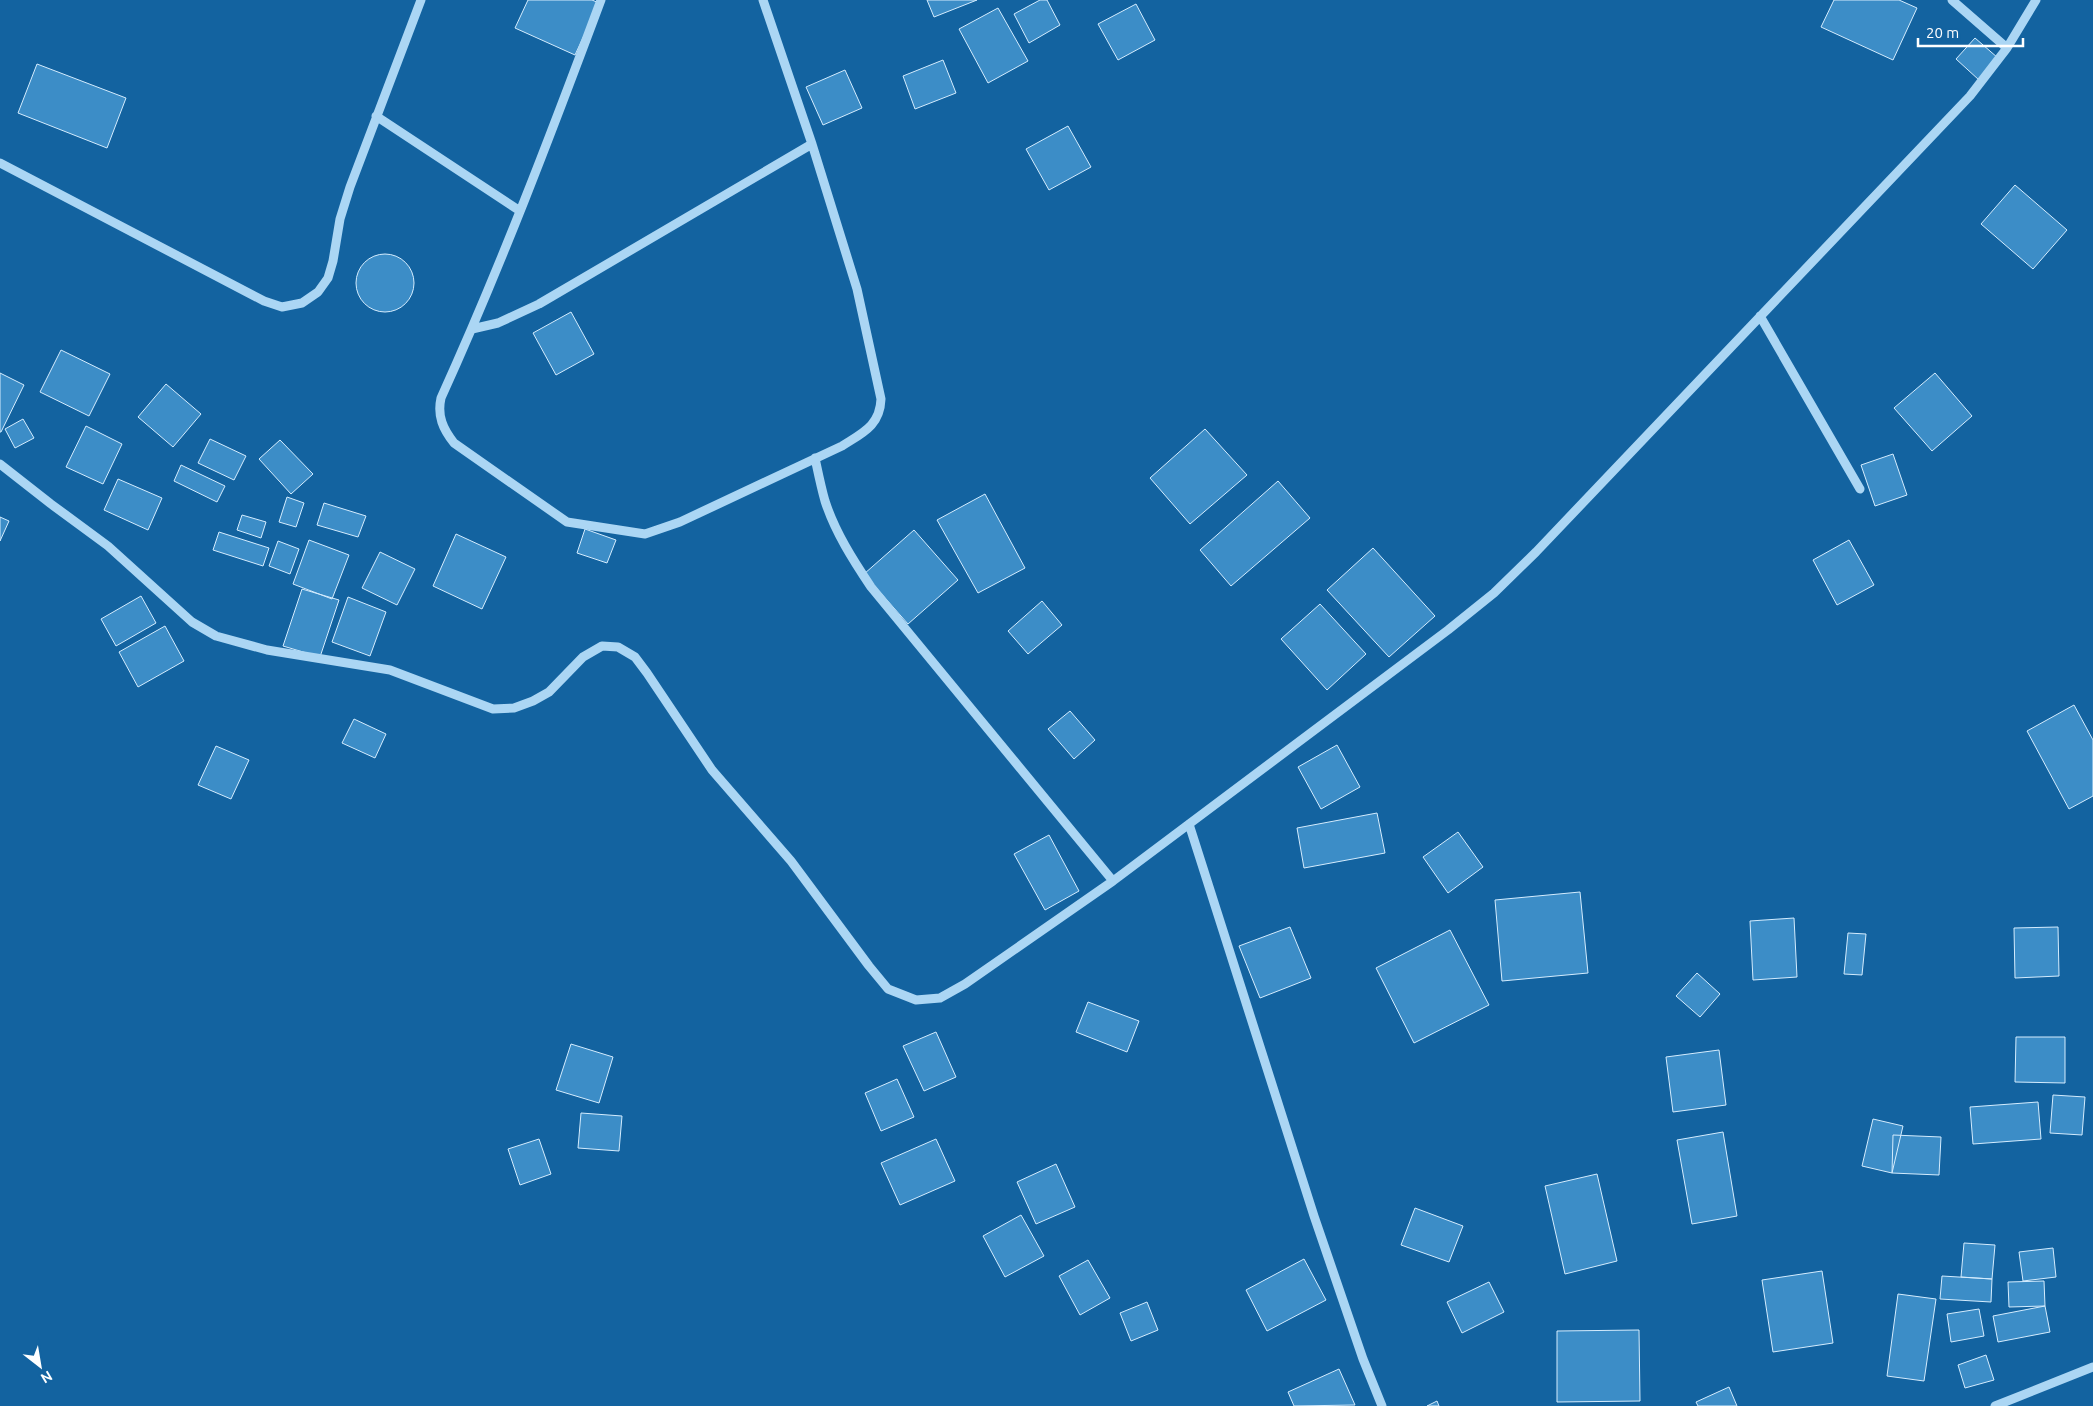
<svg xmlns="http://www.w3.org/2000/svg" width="2093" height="1406" font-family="Ubuntu,sans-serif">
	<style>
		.building { fill: #3c8dc7; stroke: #d4ecfe }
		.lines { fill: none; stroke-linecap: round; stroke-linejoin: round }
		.minor { stroke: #abd6f4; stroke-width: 9 }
	</style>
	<rect width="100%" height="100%" fill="#1363a0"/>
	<!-- building -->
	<path class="building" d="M528 0H592L599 3 575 55 515 28Z
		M927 0H977L934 17Z
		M1040 0H1047L1060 25 1029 43 1014 14Z
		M1834 0H1899L1917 8 1893 60 1821 27Z
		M1136 4 1155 40 1118 60 1098 24Z
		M998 8 1028 61 988 83 959 29Z
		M1975 38 1998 58 1979 80 1956 59Z
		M943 60 956 93 915 109 903 76Z
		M37 64 126 98 107 148 18 113Z
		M845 70 862 108 823 125 806 87Z
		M1068 126 1091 167 1049 190 1026 149Z
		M2015 185 2067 230 2033 269 1981 224Z
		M356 283a29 29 0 1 1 58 0a29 29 0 1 1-58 0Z
		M571 312 594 354 556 375 533 333Z
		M61 350 110 374 89 416 40 392Z
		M0 373 24 385 1 432H0Z
		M1935 373 1972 416 1932 451 1894 408Z
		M166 384 201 414 173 447 138 417Z
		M23 419 34 438 15 448 5 429Z
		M86 426 122 444 103 484 66 467Z
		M1205 429 1247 475 1190 524 1150 478Z
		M210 439 246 456 234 480 198 463Z
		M280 440 313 474 291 494 259 459Z
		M1893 454 1907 495 1875 506 1861 465Z
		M181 465 225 486 217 502 174 481Z
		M118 479 162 498 148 530 104 510Z
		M1278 481 1310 518 1231 586 1200 550Z
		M985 494 1025 568 978 593 937 520Z
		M287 497 304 503 296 527 279 522Z
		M324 503 366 516 358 537 317 525Z
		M242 515 266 522 261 538 237 530Z
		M0 517 9 521 0 541Z
		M585 529 616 540 607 563 577 553Z
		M914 530 958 580 908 624 864 574Z
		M219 532 269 548 263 566 213 550Z
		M456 534 506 557 482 609 433 586Z
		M309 540 349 555 332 599 293 584Z
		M1849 540 1874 585 1837 605 1813 560Z
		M278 541 299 549 290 574 269 566Z
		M1373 548 1435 616 1389 657 1327 590Z
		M380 552 415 569 397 605 362 588Z
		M302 589 339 600 320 657 283 646Z
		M141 596 156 623 116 646 101 619Z
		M348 597 386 612 370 656 332 642Z
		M1042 601 1062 625 1028 654 1008 631Z
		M1320 604 1366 654 1327 690 1281 639Z
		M165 626 184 661 138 687 119 652Z
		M2074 705 2093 740V796L2069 809 2027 731Z
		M1070 711 1095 740 1074 759 1048 729Z
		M354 719 386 734 375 758 342 743Z
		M1337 745 1360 787 1321 809 1298 767Z
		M216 746 249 760 231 799 198 785Z
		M1377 813 1385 853 1304 868 1297 828Z
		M1458 832 1483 867 1448 893 1423 857Z
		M1049 835 1079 891 1045 910 1014 854Z
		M1580 892 1588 973 1502 981 1495 900Z
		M1794 918 1797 977 1753 980 1750 921Z
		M1290 927 1311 978 1260 998 1239 946Z
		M2058 927 2059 976 2015 978 2014 928Z
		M1450 930 1489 1005 1414 1043 1376 968Z
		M1848 933 1866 934 1862 975 1844 974Z
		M1697 973 1720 994 1700 1017 1676 996Z
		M1088 1002 1139 1021 1127 1052 1076 1032Z
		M936 1032 956 1077 924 1091 903 1046Z
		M2016 1037H2065V1083L2015 1082Z
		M571 1044 613 1057 599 1103 556 1090Z
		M1719 1050 1726 1105 1673 1112 1666 1057Z
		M897 1079 914 1117 881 1131 865 1093Z
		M2053 1095 2085 1097 2082 1135 2050 1133Z
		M2038 1102 2041 1139 1973 1144 1970 1107Z
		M581 1113 622 1116 619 1151 578 1148Z
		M1873 1119 1903 1126 1892 1173 1862 1166Z
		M1723 1132 1737 1216 1692 1224 1677 1140Z
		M1893 1135 1941 1137 1939 1175 1892 1173Z
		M539 1139 551 1174 520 1185 508 1149Z
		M936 1139 955 1181 900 1205 881 1163Z
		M1056 1164 1075 1207 1036 1224 1017 1182Z
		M1597 1174 1617 1261 1565 1274 1545 1186Z
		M1415 1208 1463 1226 1449 1262 1401 1245Z
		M1021 1215 1044 1256 1005 1277 983 1236Z
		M1964 1243 1995 1245 1992 1279 1961 1277Z
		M2053 1248 2056 1277 2023 1281 2019 1252Z
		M1304 1259 1326 1300 1267 1331 1246 1290Z
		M1088 1260 1110 1298 1080 1315 1059 1276Z
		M1822 1271 1833 1343 1773 1352 1762 1280Z
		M1942 1276 1992 1279 1991 1302 1940 1299Z
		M2044 1281 2045 1306 2009 1307 2008 1282Z
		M1489 1282 1504 1312 1462 1333 1447 1302Z
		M1898 1294 1936 1299 1924 1381 1887 1376Z
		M1147 1302 1158 1330 1131 1341 1120 1313Z
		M2045 1306 2050 1332 1998 1342 1993 1316Z
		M1979 1309 1984 1336 1951 1342 1947 1314Z
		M1639 1330 1640 1401 1557 1402V1331Z
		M1986 1355 1994 1380 1965 1388 1958 1365Z
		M1339 1369 1355 1405 1294 1406 1288 1392Z
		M1729 1387 1737 1406H1698L1696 1402Z
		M1437 1401 1439 1406H1427Z"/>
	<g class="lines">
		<!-- minor -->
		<path class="minor" d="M601 0C551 134 500 268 441 398 437 416 443 429 454 443L567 522 645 534 680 522 842 446C862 433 880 426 881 399L857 289 812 144 763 0
			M1952 0 2007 48
			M376 116 520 211
			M0 163 264 301 282 307 302 303 318 292 328 278 333 261 340 219 350 187 421 0
			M1760 316 1860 489
			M472 329 498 323 539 304 812 144
			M815 458C818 472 821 487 825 501 835 532 853 560 871 587L1113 881
			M0 464 51 504 108 546 192 622 216 636 267 650 390 670 493 709 514 708 533 701 549 692 583 657 602 646 618 647 635 657 647 673 712 770 791 861 869 966 888 989 916 1000 940 998 965 984 1113 881 1448 630 1494 593 1536 552 1970 96 2007 48 2036 0
			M1189 824 1314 1216 1363 1359 1382 1406
			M1995 1406 2093 1367"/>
	</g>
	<!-- north arrow -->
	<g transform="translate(40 1366) rotate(149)" stroke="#1363a0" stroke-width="4" paint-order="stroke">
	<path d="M0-4L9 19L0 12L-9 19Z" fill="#ffffff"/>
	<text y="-8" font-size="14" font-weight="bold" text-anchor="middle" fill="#ffffff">N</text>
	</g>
	<!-- scale -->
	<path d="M1918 38v8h105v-8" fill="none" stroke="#ffffff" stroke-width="2.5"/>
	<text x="1926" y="38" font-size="15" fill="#ffffff" stroke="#1363a0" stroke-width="4" paint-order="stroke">20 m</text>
</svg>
